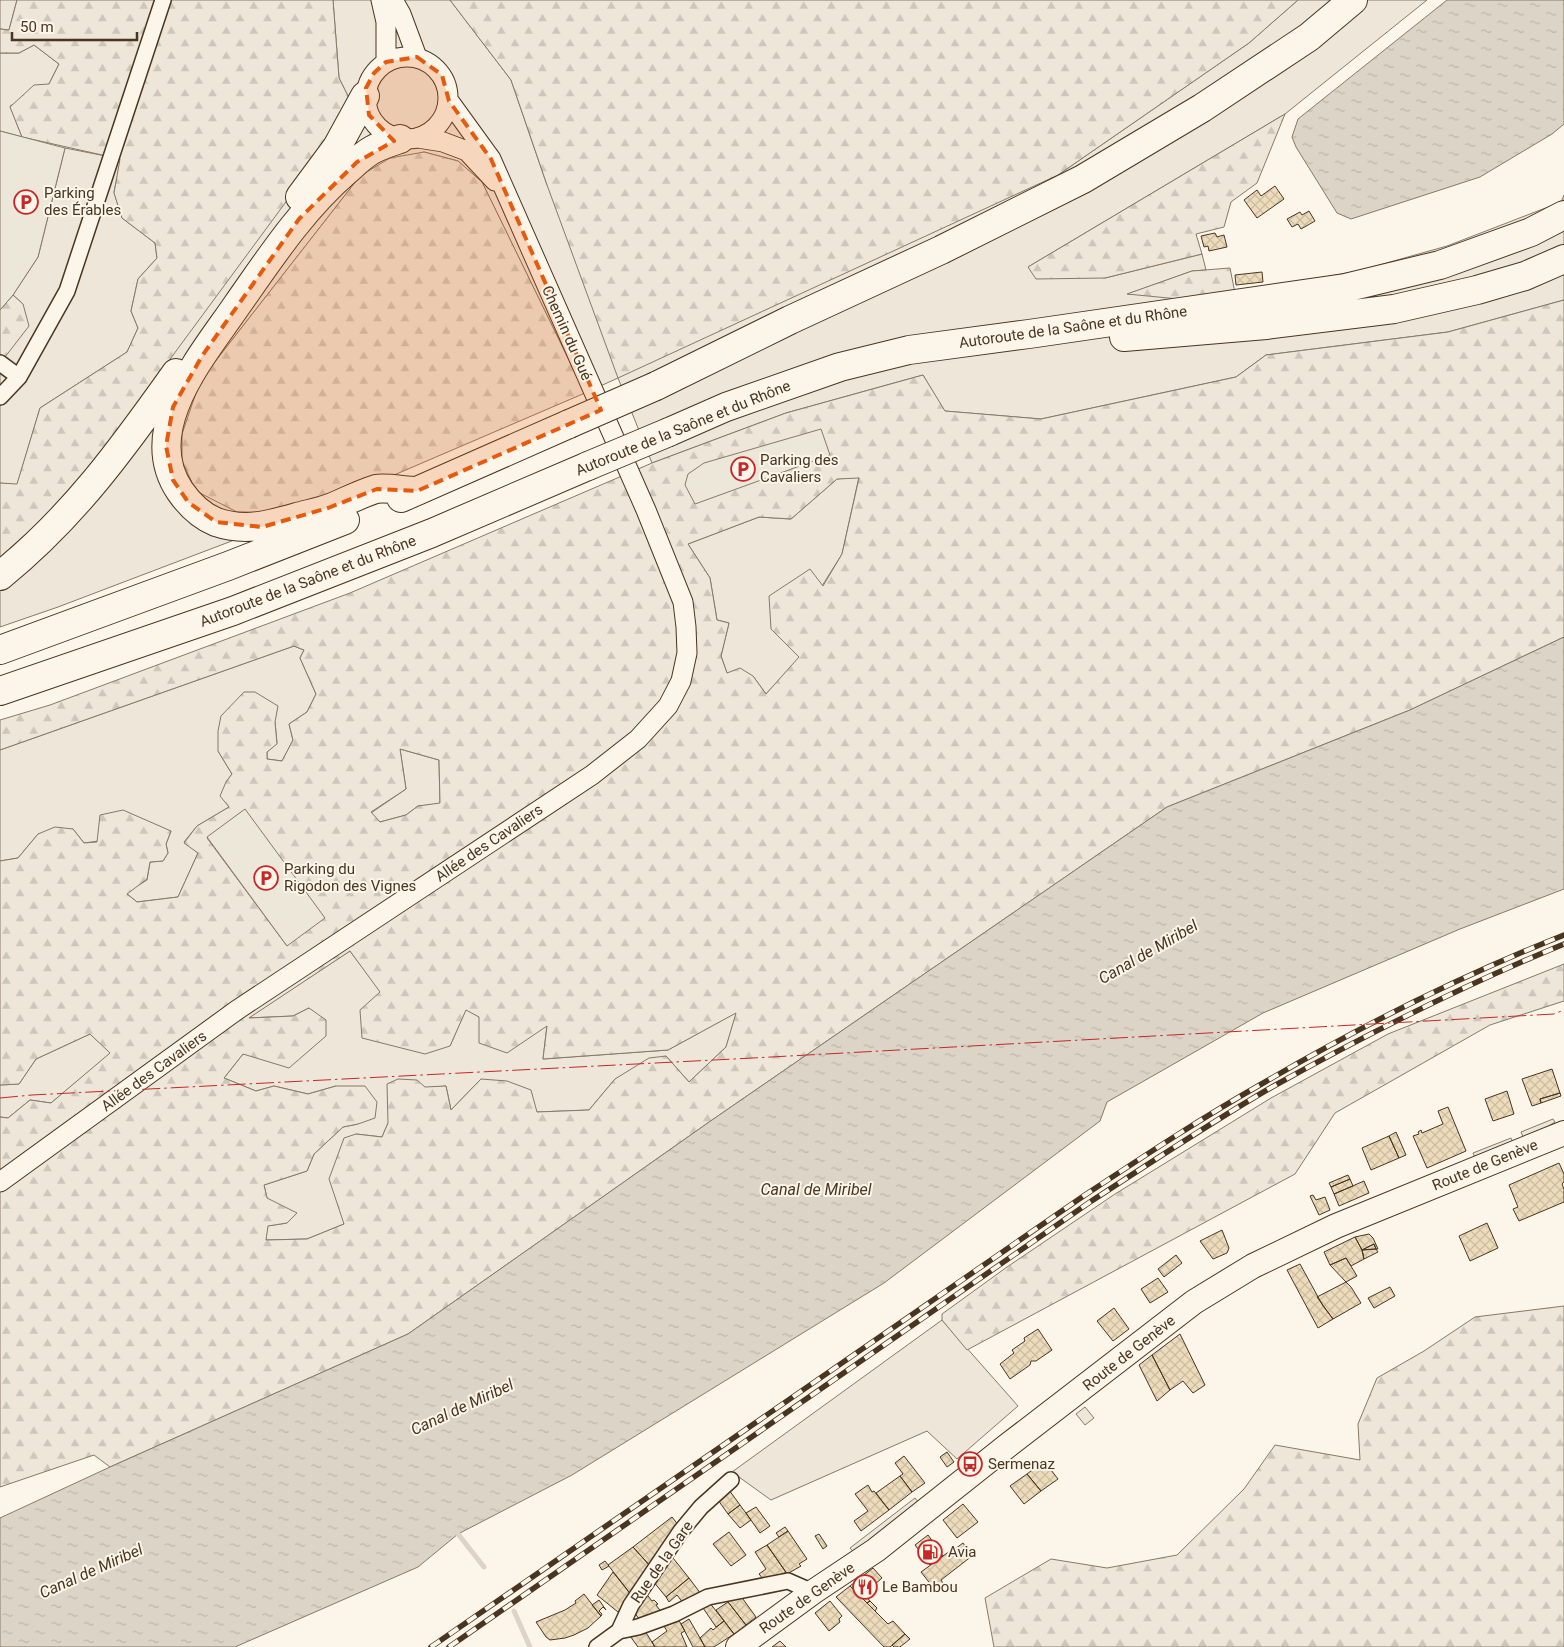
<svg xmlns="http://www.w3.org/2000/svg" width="1564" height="1647" font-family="Roboto,sans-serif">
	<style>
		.green { fill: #ede6d9; stroke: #887966 }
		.forest { fill: url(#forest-firs); stroke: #887966; fill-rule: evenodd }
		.parking { fill: #ede7d9; stroke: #887966 }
		.water { fill: url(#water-ripples); stroke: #887966 }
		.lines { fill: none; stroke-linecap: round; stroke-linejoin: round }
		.stream { stroke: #dcd4c6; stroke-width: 5 }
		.building { fill: url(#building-cross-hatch); stroke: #4a3520 }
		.minor-casing { stroke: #4a3520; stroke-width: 18 }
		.tertiary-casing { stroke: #4a3520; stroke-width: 21 }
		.primary-casing { stroke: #4a3520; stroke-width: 26 }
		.motorway-casing { stroke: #4a3520; stroke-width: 30 }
		.minor { stroke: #fbf6e9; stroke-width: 15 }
		.tertiary { stroke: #fbf6e9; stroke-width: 19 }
		.primary { stroke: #fbf6e9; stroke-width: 24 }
		.motorway { stroke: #fbf6e9; stroke-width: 28 }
		.rail-casing { stroke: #4a3520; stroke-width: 5.5 }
		.rail { stroke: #fbf6e9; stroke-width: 4; stroke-dasharray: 11; stroke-linecap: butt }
		.motorway-bridge-casing { stroke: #4a3520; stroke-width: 30; stroke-linecap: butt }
		.motorway-bridge { stroke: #fbf6e9; stroke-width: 28 }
		.power { stroke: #c62828; stroke-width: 1; stroke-dasharray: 18 4 2.5 4; stroke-linecap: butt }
		.marked { fill: #e8590c; fill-opacity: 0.2; stroke: #e8590c; stroke-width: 4; stroke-dasharray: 10 6; stroke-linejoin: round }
		.labels { text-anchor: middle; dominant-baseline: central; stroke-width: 4; stroke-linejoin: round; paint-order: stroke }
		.poi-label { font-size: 15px; fill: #4a3520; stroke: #fbf6e9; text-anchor: start }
		.street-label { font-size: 15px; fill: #4a3520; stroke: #fbf6e9 }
		.water-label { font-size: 16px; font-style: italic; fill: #4a3520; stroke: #fbf6e9 }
	</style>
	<defs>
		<pattern id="forest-firs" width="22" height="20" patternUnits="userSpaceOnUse" patternTransform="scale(1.25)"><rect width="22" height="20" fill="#ede6d9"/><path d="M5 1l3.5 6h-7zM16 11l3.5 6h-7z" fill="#cdc6ba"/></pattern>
		<pattern id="water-ripples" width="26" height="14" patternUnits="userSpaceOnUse" patternTransform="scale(1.25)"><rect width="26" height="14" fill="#dcd4c6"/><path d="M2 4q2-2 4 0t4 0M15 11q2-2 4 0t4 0" fill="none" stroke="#beb7aa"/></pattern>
		<pattern id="building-cross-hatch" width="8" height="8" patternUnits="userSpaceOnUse" patternTransform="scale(1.25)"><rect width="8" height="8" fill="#ecdcbc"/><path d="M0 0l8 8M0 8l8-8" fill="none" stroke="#ccbda1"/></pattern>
	</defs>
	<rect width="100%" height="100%" fill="#fbf6e9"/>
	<!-- green -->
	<path class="green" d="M0 0H17L9 30 0 29Z
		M333 0H450L511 80 547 185 1058 175 1249 43 1298 0H1427L1285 114 1028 267 1105 278 1202 254 1206 270 1192 271 1128 294 1235 293 1358 271 1447 246 1561 202 1564 195V300L1448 332 1266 355 1236 377 1041 419 944 411 923 375 786 413 652 463 618 378 585 393 482 182 458 161 424 152 360 176 200 381 308 512 58 607 0 627V557L70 494 349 98 339 78Z
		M34 45 59 64 49 84 10 106 22 137 0 131V53H19Z
		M65 148 121 159 114 192 122 218 155 243 157 258 138 279 131 311 138 328 127 352 40 408 17 485 0 483V357L23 304 13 295 38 257Z
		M859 477 842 554 822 586 771 629 800 657 766 694 753 676 727 673 721 656 729 623 717 620 710 578 688 544 759 517 791 519 837 479Z
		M294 646 304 650 300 658 316 694 307 712 289 724 293 740 282 761 267 759V752L277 743 275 722 218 751 232 774 226 782 229 807 197 826 184 842 198 853 178 897 137 902 126 893 147 880 150 862 163 861 168 853 166 844 171 831 84 843 73 829 38 834 18 858 0 861V750Z
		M400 749 439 760 440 804 418 806 406 815 380 822 371 813 406 789Z
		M350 951 381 992 450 1046 466 1009 479 1017 547 1025 543 1059 668 1050 737 1012 726 1047 689 1082 666 1056 615 1079 589 1110 537 1112 481 1079 451 1110 446 1086 425 1088 388 1123 382 1137 356 1134 344 1224 307 1239 266 1240 267 1226 287 1223 267 1198 264 1185 307 1171 314 1154 343 1127 358 1124 336 1086 308 1094 274 1086 256 1091 224 1078 243 1054 309 1008 293 1016 248 1018Z
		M90 1034 111 1053 51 1103 30 1100 8 1118 0 1117V1085L19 1084 36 1059Z
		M942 1320 1018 1406 957 1459 927 1431 771 1500 732 1472Z"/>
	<!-- forest -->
	<path class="forest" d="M17 0H333L339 78 349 98 319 157 70 495 0 557V483L17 484 40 408 127 352 138 328 131 311 138 279 157 258 155 243 122 218 114 193 120 159 22 137 10 107 34 85 49 84 59 64 34 45 19 53H0V29L9 30Z
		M450 0H1298L1249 43 1058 175 618 378 547 185 511 80Z
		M1285 114 1257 183 1231 202 1224 227 1196 234 1202 254 1105 278 1036 279 1028 267Z
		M424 152 458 161 482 182 585 393 308 512H237L196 491 182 461V434L200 381 360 176 390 158Z
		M1230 268 1235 293 1189 300 1127 294 1192 271Z
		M13 295 23 304 29 326 5 357H0V310Z
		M1564 300V637L1410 710 1167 807 712 1120 408 1334 110 1467 94 1455 0 1487V1117L8 1118 30 1100 51 1103 110 1053 90 1034 36 1059 19 1084 0 1085V861L18 858 38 834 55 827 73 829 84 843 97 842 100 815 123 810 171 831 166 844 168 853 163 861 150 862 147 879 127 894 137 902 178 897 198 853 184 843 197 826 229 807 220 796 226 782 232 774 218 751V731L221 716 244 692H255L278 706 275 722 277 744 267 752V759L282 761 293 740 289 724 307 712 316 694 300 658 304 650 294 646 0 750V720L50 705 350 593 652 463 786 413 923 375 945 411 1041 419 1236 377 1266 355 1448 332ZM859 478 842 554 823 586 810 569 769 596 771 629 799 657 766 694 753 676 740 668 727 673 721 656 729 623 717 620 710 578 688 544 759 517 791 519 837 479ZM400 749 439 760 440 803 418 806 406 815 380 822 371 812 406 789ZM245 810 287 946 207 838ZM350 951 380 992 360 1010 362 1038 425 1054 450 1046 466 1010 479 1017V1043L507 1053 547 1026 543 1059 668 1050 736 1013 726 1047 689 1082 666 1056 649 1058 615 1079 589 1110 537 1112 531 1090 507 1081 481 1079 451 1110 446 1086 425 1087 417 1080 398 1079 387 1084 388 1123 382 1137 356 1134 344 1138 329 1179 344 1224 307 1239 266 1240 268 1226 287 1223 297 1213 267 1198 264 1185 307 1171 314 1154 343 1127 358 1124 375 1118 377 1102 365 1086H336L308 1094 274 1086 256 1091 224 1078 243 1054 289 1068 326 1036V1020L309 1008 293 1016 249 1018Z
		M1564 964V1001L1490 1025 1335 1113 1295 1174 967 1350 942 1320V1314L1007 1267 1115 1194 1271 1098 1388 1034Z
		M1564 1306V1647H994L985 1598 1051 1559 1107 1568 1177 1555 1244 1489 1275 1445 1360 1460 1358 1424 1377 1378 1424 1351 1475 1317Z"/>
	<!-- parking -->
	<path class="parking" d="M0 131 65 148 38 257 13 295 0 310Z
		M821 429 830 455 695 504 685 485 688 474 704 463Z
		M245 809 325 918 287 946 207 837Z
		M1553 1119 1555 1122 1534 1135 1524 1139 1521 1132Z
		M1511 1138 1514 1145 1476 1160 1473 1153Z
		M1085 1407 1094 1418 1085 1425 1076 1414Z
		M915 1498 919 1503 855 1554 850 1548Z"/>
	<!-- water -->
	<path class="water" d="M1447 0H1564V124L1552 134 1480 177 1351 219 1337 213 1296 147 1292 137 1298 119Z
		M1564 637V889L1460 929 1263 1013 1107 1102 1100 1121 884 1283 572 1475 458 1534 418 1567 235 1647H0V1518L110 1467 408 1334 712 1120 1167 807 1410 710Z"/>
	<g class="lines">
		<!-- stream -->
		<path class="stream" d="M458 1534 484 1567
			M514 1611 530 1647"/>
	</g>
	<!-- building -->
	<path class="building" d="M1275 186 1284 199 1257 218 1244 200 1257 190 1261 196Z
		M1309 211 1315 221 1301 229 1298 224 1292 227 1287 219 1300 212 1302 215Z
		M1215 233 1217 237 1224 235 1227 247 1209 251 1208 246 1204 247 1201 236Z
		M1262 272 1263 282 1236 285 1235 275Z
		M1552 1069 1560 1093 1540 1099 1541 1103 1532 1106 1522 1079Z
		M1507 1091 1514 1114 1493 1121 1485 1099Z
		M1560 1093 1561 1096 1541 1103 1540 1099Z
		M1448 1107 1466 1151 1427 1168 1413 1136 1419 1134 1418 1132 1421 1130 1422 1133 1443 1124 1438 1111Z
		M1396 1132 1406 1155 1399 1158 1389 1136Z
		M1389 1136 1399 1158 1371 1170 1362 1148Z
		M1559 1163 1564 1174V1182L1562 1184 1564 1189V1202L1519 1221 1513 1209 1518 1207 1509 1185Z
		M1348 1175 1350 1179 1331 1187 1329 1183Z
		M1350 1179 1353 1186 1334 1194 1331 1187Z
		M1364 1181 1369 1193 1339 1206 1334 1194Z
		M1313 1195 1316 1200 1325 1197 1330 1210 1319 1215 1310 1196Z
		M1487 1223 1498 1248 1470 1261 1459 1236Z
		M1222 1230 1229 1248 1227 1253 1213 1259 1200 1241Z
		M1369 1234 1373 1238 1378 1249H1376L1374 1244 1362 1250 1355 1237Z
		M1355 1237 1362 1250 1364 1259 1351 1266 1346 1258 1330 1265 1324 1252Z
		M1374 1244 1376 1249 1362 1250Z
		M1376 1249 1378 1252 1364 1259 1362 1250Z
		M1176 1255 1182 1263 1164 1277 1158 1269Z
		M1346 1258 1357 1276 1346 1282 1330 1265Z
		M1300 1264 1323 1306 1333 1319 1318 1328 1287 1270Z
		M1158 1278 1168 1292 1150 1303 1141 1289Z
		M1346 1282 1351 1287 1361 1303 1333 1319 1317 1297Z
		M1390 1287 1395 1296 1374 1308 1368 1298Z
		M1114 1308 1129 1329 1113 1341 1097 1321Z
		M1038 1329 1052 1350 1036 1361H1031L1030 1365 1010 1379 1000 1364 1014 1353 1012 1350 1025 1341 1024 1338Z
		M1180 1334 1205 1385 1193 1393 1183 1381 1170 1390 1152 1355Z
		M1152 1355 1170 1390 1157 1401 1139 1365Z
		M947 1452 954 1462 947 1467 940 1457Z
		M904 1456 925 1483 912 1492 900 1476 903 1474 895 1463Z
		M1044 1461 1058 1479 1041 1491 1027 1474Z
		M1027 1474 1041 1491 1024 1504 1010 1486Z
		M900 1476 912 1492 889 1510 876 1493Z
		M868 1485 872 1492 874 1491 889 1510 861 1531 854 1521 868 1511 855 1494Z
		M729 1490 740 1505 728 1514 718 1500Z
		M963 1504 978 1522 957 1538 943 1520Z
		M740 1505 751 1520 740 1528 728 1514Z
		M756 1507 770 1526 760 1533 746 1513Z
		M672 1517 679 1526 651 1567 633 1547Z
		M785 1527 788 1531 779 1537 776 1533Z
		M788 1531 807 1559 799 1564 801 1566 787 1574 767 1545Z
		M729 1532 746 1555 731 1566 713 1544Z
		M819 1534 827 1546 823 1549 815 1536Z
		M928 1535 943 1556 930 1565 915 1545Z
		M963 1543 972 1556 941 1580 945 1586 939 1590 935 1584 932 1586 921 1572 954 1548 955 1549Z
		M767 1545 786 1572 775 1579 764 1580 759 1574 766 1569 755 1552Z
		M633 1547 651 1567 632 1596 608 1565Z
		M673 1558 689 1578 666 1597 653 1581Z
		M605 1561 609 1566 602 1570 599 1565Z
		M873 1568 882 1578 864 1594 870 1601 867 1603 850 1586Z
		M613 1572 632 1596 618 1612 597 1595Z
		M689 1578 701 1594 683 1603 677 1595 669 1602 666 1597Z
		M850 1586 888 1624 893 1621 905 1634 890 1647H884L836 1597Z
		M645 1592 652 1601 654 1600 658 1604 656 1605 662 1613 641 1621 636 1615V1606Z
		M584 1594 601 1616 588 1628 574 1635 565 1638 550 1640 546 1637 536 1622 565 1610 576 1603 575 1601Z
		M740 1595 756 1617 746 1625 725 1598Z
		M599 1600 606 1610 603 1607 599 1611 602 1614 601 1616 592 1605Z
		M830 1601 842 1616 839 1619 840 1622 829 1631 815 1613Z
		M870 1601 877 1608 875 1611 867 1603Z
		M709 1602 724 1621 716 1627 701 1605Z
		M728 1602 746 1625 734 1634 716 1610Z
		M677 1617 685 1631 681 1633 687 1647H655L652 1642 667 1631 662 1623Z
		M689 1619 700 1638 705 1647H693L681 1624Z
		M724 1621 734 1634 714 1647H705L700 1638 711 1628 713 1630Z
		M645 1631 655 1647H638L630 1636Z
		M905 1634 910 1639 900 1647H894L892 1645Z
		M780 1641 786 1647H772Z"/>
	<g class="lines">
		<!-- minor casing -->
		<g class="minor-casing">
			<path id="minor" d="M0 363 19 377
				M0 397 19 377 67 291 163 0
				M619 1631 638 1627 674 1614 708 1597 788 1581 813 1592
				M597 1647 619 1631 631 1605 681 1531 701 1507 731 1480"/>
		</g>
		<!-- tertiary casing -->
		<g class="tertiary-casing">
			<path id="tertiary" d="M381 0 386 22V62
				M393 0 401 14 417 57
				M366 98a41 41 0 1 1 82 0a41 41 0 1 1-82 0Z
				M418 138 443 142 467 151 495 181
				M0 1182 237 1010 592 775 638 739 668 706 681 681 687 653 686 627 683 602 646 510 491 159 449 101"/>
		</g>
		<!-- primary casing -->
		<g class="primary-casing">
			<path id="primary" d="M738 1647 813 1592 876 1550 1007 1446 1194 1302 1253 1266 1336 1226 1564 1133"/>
		</g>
		<!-- motorway casing -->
		<g class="motorway-casing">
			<path id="motorway" d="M400 139C391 142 381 145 372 150 363 155 354 164 346 171 302 209 270 258 237 305 203 355 138 429 180 491 189 504 201 516 216 522 245 532 269 525 297 517 308 514 319 512 330 508 345 502 360 494 376 489 386 487 406 491 417 491
				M300 197 337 147 365 96
				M1124 337 1266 325 1394 309 1477 290 1525 276 1564 259
				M656 386 790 320 941 250 1083 179 1202 108 1309 37 1353 0
				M669 432 726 407 840 367 909 350 1029 334 1345 288 1440 265 1531 232 1564 215
				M401 498 569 424
				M0 576C73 517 122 449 176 373
				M0 650 228 566 345 520
				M0 691 233 611 432 533 588 466"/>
		</g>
		<!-- minor -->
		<use href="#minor" class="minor"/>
		<!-- tertiary -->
		<use href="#tertiary" class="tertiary"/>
		<!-- primary -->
		<use href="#primary" class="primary"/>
		<!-- motorway -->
		<use href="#motorway" class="motorway"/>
		<!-- rail casing -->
		<g class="rail-casing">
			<path id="rail" d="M431 1647 1085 1195C1144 1156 1203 1117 1265 1082 1361 1026 1461 976 1564 935
				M449 1647 1090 1202C1150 1163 1210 1123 1272 1087 1367 1034 1464 985 1564 944"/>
		</g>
		<!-- rail -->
		<use href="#rail" class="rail"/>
		<!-- motorway-bridge casing -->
		<g class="motorway-bridge-casing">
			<path id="motorway-bridge" d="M569 424 656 386
				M588 466 669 432"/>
		</g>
		<!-- motorway-bridge -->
		<use href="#motorway-bridge" class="motorway-bridge"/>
		<!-- power -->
		<path class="power" d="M0 1098 32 1095 753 1058 1554 1014 1564 1010"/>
	</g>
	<!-- marked area -->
	<path class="marked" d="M417 57 442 75 449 101 491 159 601 410 417 491 377 489 328 508 262 527 216 522 188 502 173 480 166 446 173 407 202 356 299 219 357 162 394 141 369 115 366 88 374 73 386 62Z"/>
	<!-- icons -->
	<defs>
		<g id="parking-ring" transform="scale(1.25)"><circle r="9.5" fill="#fbf6e9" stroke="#c62828" stroke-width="1.5"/><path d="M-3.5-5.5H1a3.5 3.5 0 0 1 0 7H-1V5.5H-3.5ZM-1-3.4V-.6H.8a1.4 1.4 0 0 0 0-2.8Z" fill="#c62828"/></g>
		<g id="bus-ring" transform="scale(1.25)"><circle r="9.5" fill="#fbf6e9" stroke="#c62828" stroke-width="1.5"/><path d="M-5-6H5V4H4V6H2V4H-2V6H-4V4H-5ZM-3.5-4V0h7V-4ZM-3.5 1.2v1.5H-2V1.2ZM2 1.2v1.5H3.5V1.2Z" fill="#c62828"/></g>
		<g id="fuel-ring" transform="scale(1.25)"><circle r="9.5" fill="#fbf6e9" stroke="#c62828" stroke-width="1.5"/><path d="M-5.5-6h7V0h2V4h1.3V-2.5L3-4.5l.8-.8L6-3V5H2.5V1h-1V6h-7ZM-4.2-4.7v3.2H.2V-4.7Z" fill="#c62828"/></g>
		<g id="restaurant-ring" transform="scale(1.25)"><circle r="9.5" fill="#fbf6e9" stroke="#c62828" stroke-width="1.5"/><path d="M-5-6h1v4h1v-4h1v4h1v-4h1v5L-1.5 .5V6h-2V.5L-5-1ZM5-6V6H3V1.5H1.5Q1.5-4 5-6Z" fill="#c62828"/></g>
	</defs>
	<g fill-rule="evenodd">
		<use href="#parking-ring" x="26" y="202"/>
		<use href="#parking-ring" x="743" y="469"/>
		<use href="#parking-ring" x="266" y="878"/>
		<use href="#bus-ring" x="970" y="1464"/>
		<use href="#fuel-ring" x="930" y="1552"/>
		<use href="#restaurant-ring" x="865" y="1587"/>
	</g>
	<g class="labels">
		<!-- poi labels -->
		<g class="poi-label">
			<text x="44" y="193">Parking<tspan x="44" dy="17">des Érables</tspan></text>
			<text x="760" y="460">Parking des<tspan x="760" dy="17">Cavaliers</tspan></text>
			<text x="284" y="869">Parking du<tspan x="284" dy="17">Rigodon des Vignes</tspan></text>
			<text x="988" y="1464">Sermenaz</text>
			<text x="948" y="1552">Avia</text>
			<text x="882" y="1587">Le Bambou</text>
		</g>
		<!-- street labels -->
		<g class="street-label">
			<text transform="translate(1073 327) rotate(-8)">Autoroute de la Saône et du Rhône</text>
			<text transform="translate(567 333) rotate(66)">Chemin du Gué</text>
			<text transform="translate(683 428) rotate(-22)">Autoroute de la Saône et du Rhône</text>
			<text transform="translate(308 581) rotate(-21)">Autoroute de la Saône et du Rhône</text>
			<text transform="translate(489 843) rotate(-34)">Allée des Cavaliers</text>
			<text transform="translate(154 1071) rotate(-36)">Allée des Cavaliers</text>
			<text transform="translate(1485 1165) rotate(-22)">Route de Genève</text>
			<text transform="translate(1129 1353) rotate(-38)">Route de Genève</text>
			<text transform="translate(662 1562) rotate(-55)">Rue de la Gare</text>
			<text transform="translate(807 1598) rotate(-35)">Route de Genève</text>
		</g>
		<!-- water labels -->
		<g class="water-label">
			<text transform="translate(1148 952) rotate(-30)">Canal de Miribel</text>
			<text x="816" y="1189">Canal de Miribel</text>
			<text transform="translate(462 1407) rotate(-25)">Canal de Miribel</text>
			<text transform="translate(91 1571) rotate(-24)">Canal de Miribel</text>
		</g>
	</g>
	<!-- scale -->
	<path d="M12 32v8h125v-8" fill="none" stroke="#4a3520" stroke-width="2.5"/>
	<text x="20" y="32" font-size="15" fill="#4a3520" stroke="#fbf6e9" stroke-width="4" paint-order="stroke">50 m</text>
</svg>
